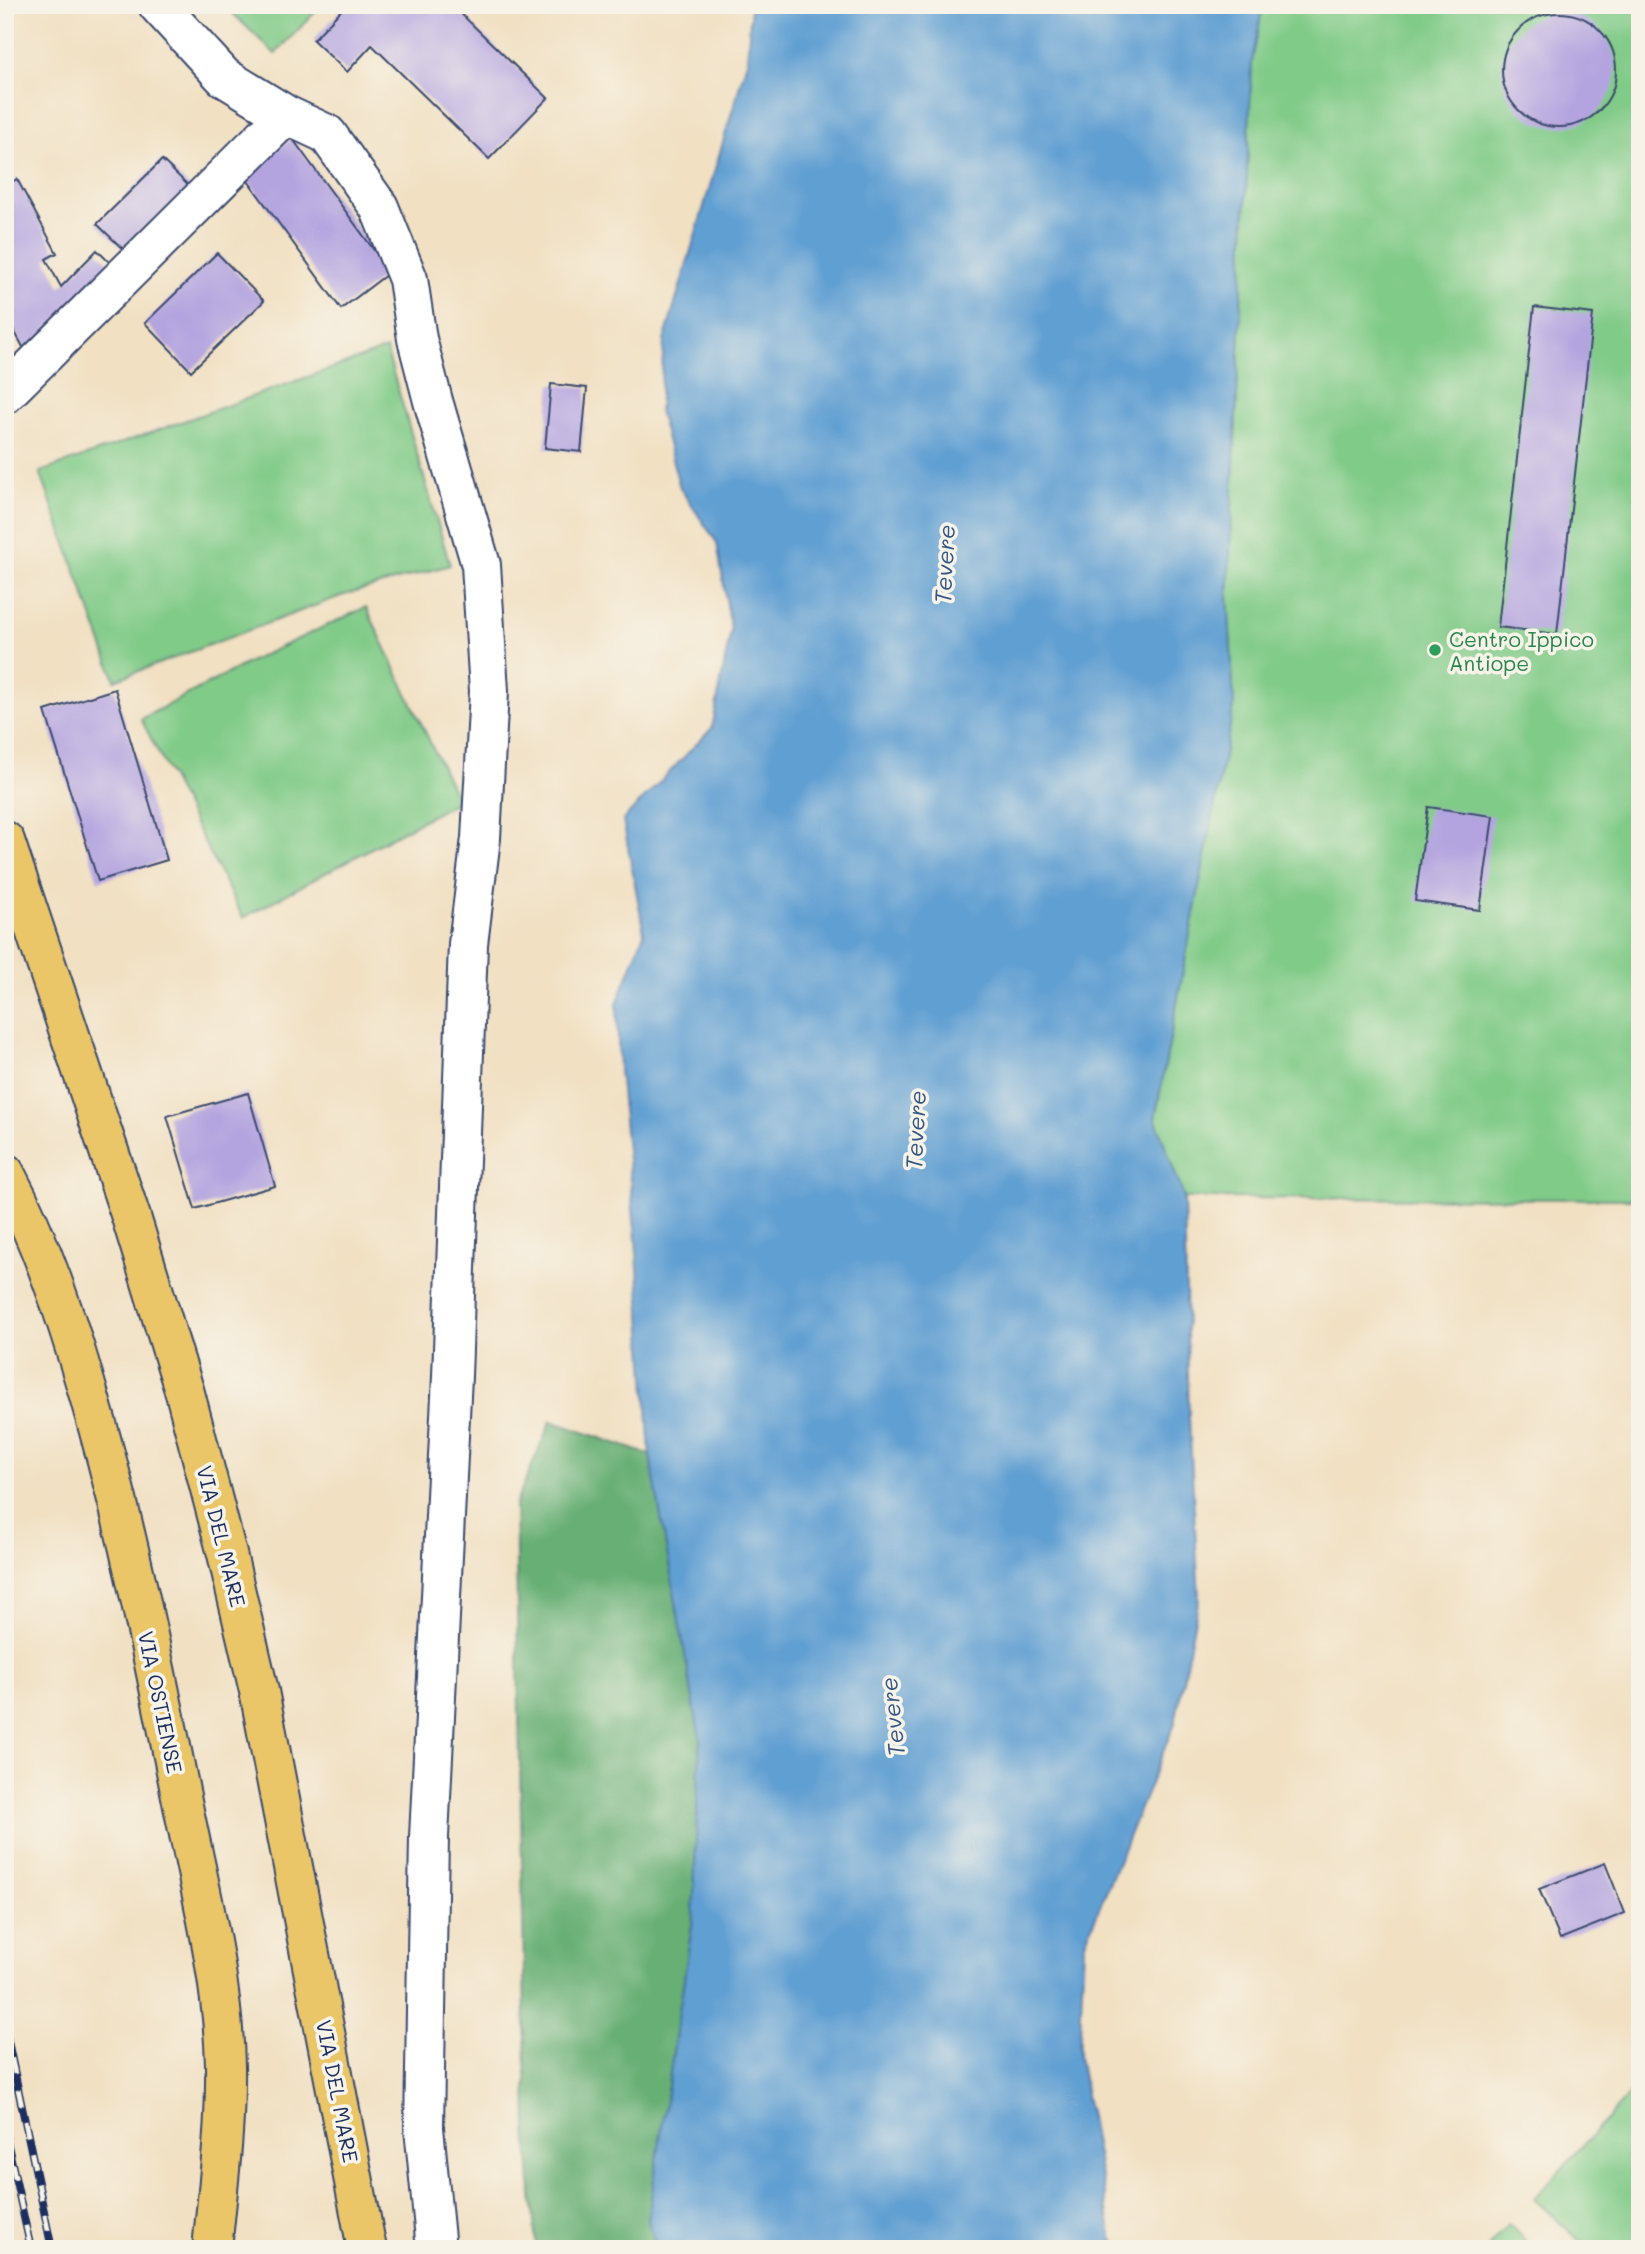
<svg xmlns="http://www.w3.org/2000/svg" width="1645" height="2254" font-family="Mali,sans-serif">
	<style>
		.green { fill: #81cb88; stroke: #4e7d73; stroke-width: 2 }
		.forest { fill: #68af74; stroke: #426f69; stroke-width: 2 }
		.water { fill: #619fd2; stroke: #3e6798; stroke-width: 2 }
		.building { fill: #b3a4df }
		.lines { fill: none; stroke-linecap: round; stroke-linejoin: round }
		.minor-casing { stroke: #3b4a6d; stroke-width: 42 }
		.major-casing { stroke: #3b4a6d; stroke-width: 42 }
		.minor { stroke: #fff; stroke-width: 38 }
		.major { stroke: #eac669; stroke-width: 38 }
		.rail-casing { stroke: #1b2f5e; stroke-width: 8 }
		.rail { stroke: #f7f3e8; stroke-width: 5; stroke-dasharray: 16; stroke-linecap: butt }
		.leisure-dot { fill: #2e9e5b; stroke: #f7f3e8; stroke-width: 2.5 }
		.labels { text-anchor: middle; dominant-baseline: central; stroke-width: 7; stroke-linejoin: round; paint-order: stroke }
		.leisure-label { font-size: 21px; fill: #27864d; stroke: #f7f3e8; text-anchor: start }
		.street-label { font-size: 21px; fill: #1b2f5e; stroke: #f7f3e8 }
		.water-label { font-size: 23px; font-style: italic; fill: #345687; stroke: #f7f3e8 }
	</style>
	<rect width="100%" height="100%" fill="#f7f3e8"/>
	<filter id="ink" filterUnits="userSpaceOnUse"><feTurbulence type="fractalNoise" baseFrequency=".0143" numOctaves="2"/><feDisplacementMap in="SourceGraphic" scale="14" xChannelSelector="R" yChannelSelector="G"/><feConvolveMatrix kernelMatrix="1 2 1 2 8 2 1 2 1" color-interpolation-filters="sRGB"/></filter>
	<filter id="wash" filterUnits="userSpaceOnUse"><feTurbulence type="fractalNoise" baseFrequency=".00686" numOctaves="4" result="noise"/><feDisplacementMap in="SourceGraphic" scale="28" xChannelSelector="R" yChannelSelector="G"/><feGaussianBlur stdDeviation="1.57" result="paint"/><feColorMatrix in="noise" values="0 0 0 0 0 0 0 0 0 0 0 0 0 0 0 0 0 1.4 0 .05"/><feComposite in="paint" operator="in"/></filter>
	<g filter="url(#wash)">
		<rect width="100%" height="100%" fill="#f1e0c2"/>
		<!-- green -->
		<path class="green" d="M224 5H322L275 54Z
			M1263 5H1640V1199L1184 1198 1155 1118 1234 704 1228 595 1252 62Z
			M386 349 450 565 341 596 115 680 40 472Z
			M366 607 458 801 243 918 141 719 253 660Z
			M1640 2083V2249H1589L1534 2199Z
			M1508 2224 1535 2249H1486Z"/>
		<!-- forest -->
		<path class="forest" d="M551 1421 650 1455 700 1739 693 1918 648 2220 657 2249H536L527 2131 515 1505Z"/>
		<!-- water -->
		<path class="water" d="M751 5H1263L1252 62 1228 595 1234 704 1155 1118 1184 1198 1189 1417 1199 1598 1175 1723 1084 1945 1079 2057 1112 2237 1118 2249H657L648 2220 693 1919 700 1739 650 1455 636 1239 619 1071 617 1004 644 933 623 820 712 728 731 630 717 543 680 488 659 411 664 341 747 61Z"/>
		<g id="blocks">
			<!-- building -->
			<path class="building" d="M346 5H452L548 98 489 159 372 45 347 72 313 40Z
				M1502 70a57 57 0 1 1 114 0a57 57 0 1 1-114 0Z
				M292 138 390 272 341 309 243 174Z
				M162 160 192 189 128 254 97 224Z
				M17 179 57 253 46 259 61 287 97 250 117 270 28 356 5 314V185Z
				M217 253 264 301 191 371 145 323Z
				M1534 307 1593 314 1557 634 1498 627Z
				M551 384 587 388 581 452 545 448Z
				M115 689 167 860 98 881 45 711Z
				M1428 807 1493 816 1480 910 1415 901Z
				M248 1093 275 1186 195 1209 167 1116Z
				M1605 1863 1625 1913 1560 1939 1539 1889Z"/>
		</g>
	</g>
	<g filter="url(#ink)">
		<use href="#blocks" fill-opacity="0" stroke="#3b4a6d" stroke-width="2"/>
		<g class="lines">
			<!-- minor casing -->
			<g class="minor-casing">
				<path id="minor" d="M158 5 224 77 286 115 327 134 379 207 408 279 417 339 433 401 481 565 489 691 481 838 468 944 452 1376 429 1837 424 2128 436 2249
					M5 394 286 115"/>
			</g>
			<!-- major casing -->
			<g class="major-casing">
				<path id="major" d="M5 841 131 1217 185 1393 227 1554 259 1691 367 2249
					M5 1173C42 1243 67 1319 89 1396 126 1522 152 1652 178 1781 196 1874 223 1971 225 2066 226 2127 218 2188 212 2249"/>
			</g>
			<!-- minor -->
			<use href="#minor" class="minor"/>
			<!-- major -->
			<use href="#major" class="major"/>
			<!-- rail casing -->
			<g class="rail-casing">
				<path id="rail" d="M5 2027 52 2249
					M5 2132 31 2249"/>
			</g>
			<!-- rail -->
			<use href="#rail" class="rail"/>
		</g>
	</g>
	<!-- markers -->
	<circle class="leisure-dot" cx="1435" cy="650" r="7"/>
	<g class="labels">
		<!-- leisure labels -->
		<g class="leisure-label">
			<text x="1449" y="638">Centro Ippico<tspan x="1449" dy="24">Antiope</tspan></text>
		</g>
		<!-- street labels -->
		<g class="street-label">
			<text transform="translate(222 1536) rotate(76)">VIA DEL MARE</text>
			<text transform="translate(161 1702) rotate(78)">VIA OSTIENSE</text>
			<text transform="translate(338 2091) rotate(79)">VIA DEL MARE</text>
		</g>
		<!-- water labels -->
		<g class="water-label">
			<text transform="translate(944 564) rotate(-87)">Tevere</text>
			<text transform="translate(915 1130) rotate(-87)">Tevere</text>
			<text transform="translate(892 1717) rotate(-96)">Tevere</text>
		</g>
	</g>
	<!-- margin -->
	<rect width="1645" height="2254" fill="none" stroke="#f7f3e8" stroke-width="28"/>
</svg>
